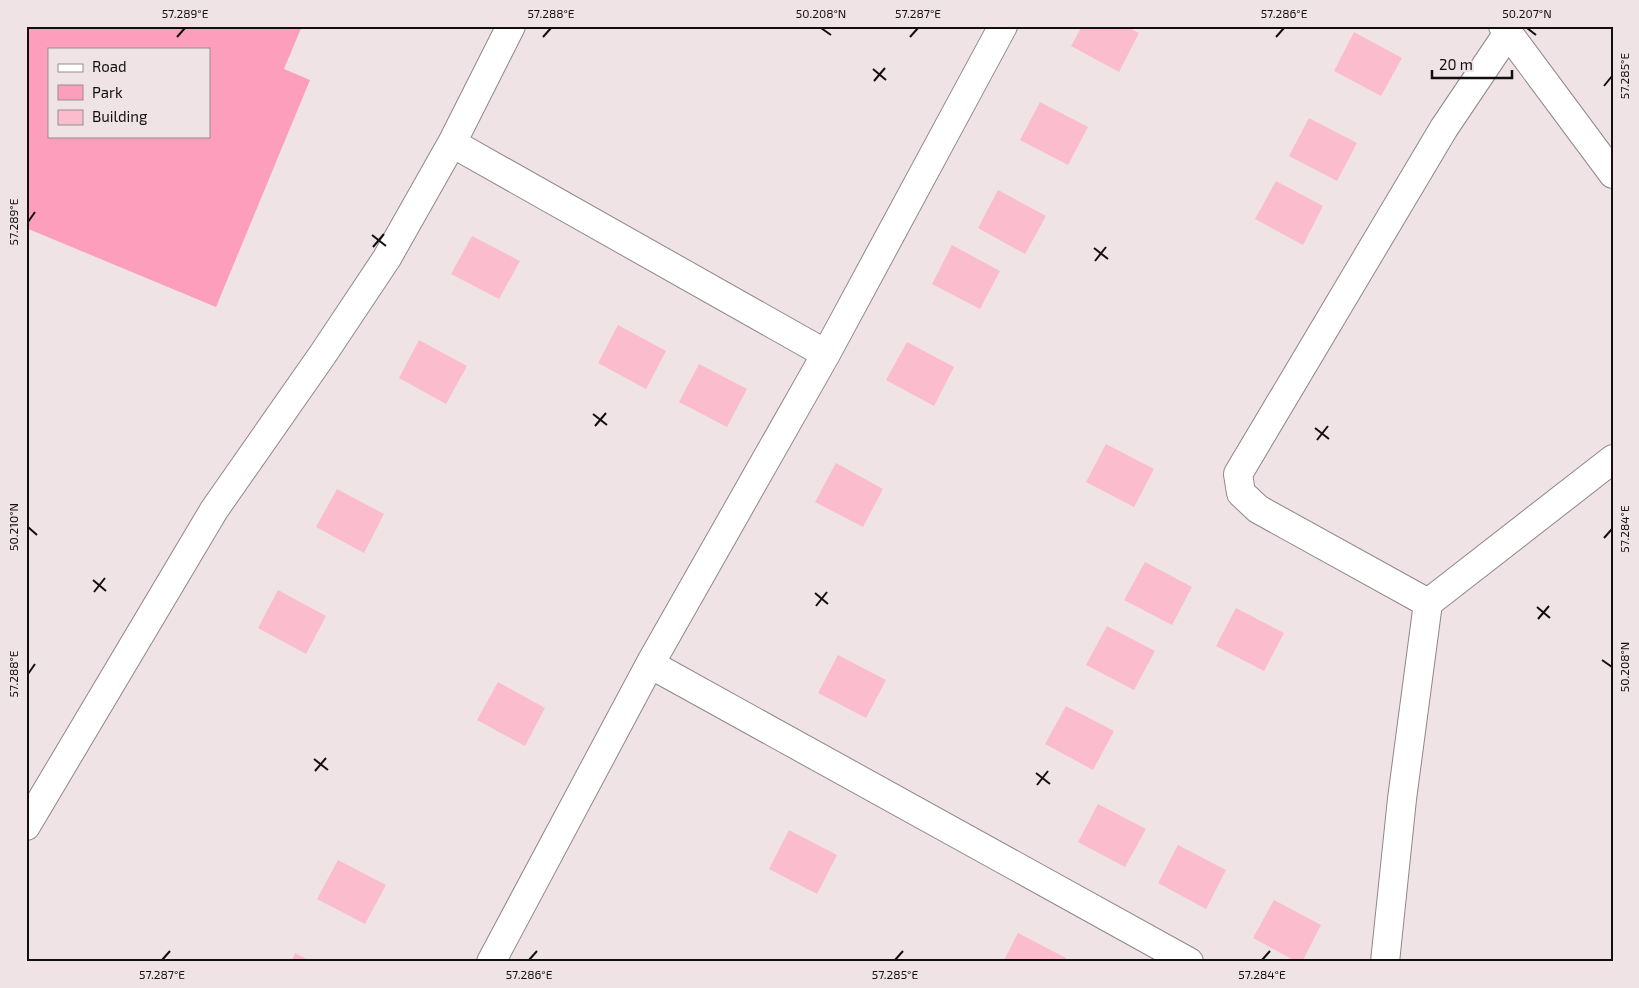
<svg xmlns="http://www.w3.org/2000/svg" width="1639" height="988" font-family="'Exo 2',sans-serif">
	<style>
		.green { fill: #fd9fbc; fill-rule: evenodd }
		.building { fill: #fbbcce }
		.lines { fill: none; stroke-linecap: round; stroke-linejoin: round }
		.minor-casing { stroke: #918689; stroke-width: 30 }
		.minor { stroke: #fff; stroke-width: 28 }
		.ticks { fill: none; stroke: #130f10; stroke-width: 2 }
		.neatline { fill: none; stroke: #130f10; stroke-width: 2 }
		.ticks-label { font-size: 12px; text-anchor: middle; fill: #130f10 }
	</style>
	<rect width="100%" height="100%" fill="#efe3e6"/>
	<!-- green -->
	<path class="green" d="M26 26H302L284 69 310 80 216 307 26 228ZM49 49H209V136H49Z"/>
	<!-- building -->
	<path class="building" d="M1082 26H1126L1139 33 1119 72 1071 46Z
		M1354 32 1402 58 1381 96 1334 71Z
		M1040 102 1088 127 1068 165 1020 140Z
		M1309 118 1357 143 1337 181 1289 156Z
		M1276 181 1323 206 1303 245 1255 219Z
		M998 190 1046 216 1025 254 978 228Z
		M472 236 520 261 499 299 451 274Z
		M952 245 1000 271 980 309 932 284Z
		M618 325 666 351 646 389 598 363Z
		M419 340 467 366 446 404 399 378Z
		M907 342 954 367 934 406 886 380Z
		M699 364 747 389 727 427 679 402Z
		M1106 444 1154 469 1134 507 1086 482Z
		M836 463 883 489 863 527 815 502Z
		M337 489 384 514 364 553 316 527Z
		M1145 562 1192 587 1172 625 1124 600Z
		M278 590 326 616 306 654 258 628Z
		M1236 608 1284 633 1264 671 1216 646Z
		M1107 626 1155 651 1134 690 1086 665Z
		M838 655 886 680 866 718 818 693Z
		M498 682 545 708 525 746 477 720Z
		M1066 706 1114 731 1093 770 1045 744Z
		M1098 804 1146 829 1125 867 1078 842Z
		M789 830 837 855 817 894 769 869Z
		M1178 845 1226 870 1206 909 1158 883Z
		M338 860 386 885 365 924 317 899Z
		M1274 900 1321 925 1302 962H1297L1253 938Z
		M1018 933 1066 958 1064 962H1003Z
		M295 953 312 962H291Z"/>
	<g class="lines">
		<!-- minor casing -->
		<g class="minor-casing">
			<path id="minor" d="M1003 26 826 354 650 664 1189 962
				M1503 26 1613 174
				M452 143 511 26
				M1428 603 1613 459
				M26 826 214 510 323 354 387 258 452 143 826 354
				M491 962 650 664
				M1385 962 1402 799 1428 603 1258 509 1241 493 1238 474 1444 128 1508 33"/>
		</g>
		<!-- minor -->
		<use href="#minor" class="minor"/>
	</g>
	<!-- ticks -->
	<path class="ticks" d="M821 28 831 35M1527 28 1536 35M177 37 185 28M543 37 551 28M910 37 918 28M1276 37 1284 28M873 69 886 80M874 81 885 68M1604 86 1612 76M28 222 35 212M372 235 386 246M373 247 384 234M1094 248 1108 259M1095 261 1106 247M593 414 607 425M595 426 606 413M1315 428 1329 439M1317 440 1328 426M28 527 37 535M1604 538 1612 529M93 580 106 591M94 592 105 578M815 593 828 604M816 606 827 592M1537 607 1550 618M1538 619 1549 606M1602 660 1612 667M28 674 35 664M314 759 328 770M315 771 326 758M1036 773 1050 784M1037 785 1048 771M162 960 170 951M529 960 537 951M895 960 903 951M1262 960 1270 951"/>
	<!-- border -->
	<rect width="1639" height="988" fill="none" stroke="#efe3e6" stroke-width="55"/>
	<!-- legend -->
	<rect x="48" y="48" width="162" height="90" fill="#efe3e6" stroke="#978e90"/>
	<rect x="58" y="64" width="25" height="8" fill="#ffffff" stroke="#978e90"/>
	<text x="92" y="72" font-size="15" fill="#130f10">Road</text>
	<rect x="58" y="85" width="25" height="15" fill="#fd9fbc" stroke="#978e90"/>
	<text x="92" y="98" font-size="15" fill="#130f10">Park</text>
	<rect x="58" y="110" width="25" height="15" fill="#fbbcce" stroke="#978e90"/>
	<text x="92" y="122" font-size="15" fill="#130f10">Building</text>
	<!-- scale -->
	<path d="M1432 70v8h80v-8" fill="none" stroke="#130f10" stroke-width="2.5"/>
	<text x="1439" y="70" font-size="15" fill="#130f10" stroke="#efe3e6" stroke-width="4" paint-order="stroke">20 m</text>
	<rect x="28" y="28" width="1584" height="932" class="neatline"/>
	<g class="ticks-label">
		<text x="185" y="18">57.289°E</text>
		<text x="551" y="18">57.288°E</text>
		<text x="821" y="18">50.208°N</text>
		<text x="918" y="18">57.287°E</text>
		<text x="1284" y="18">57.286°E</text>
		<text x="1527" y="18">50.207°N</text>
		<text transform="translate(1625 76) rotate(-90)" y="4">57.285°E</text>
		<text transform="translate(14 222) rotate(-90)" y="4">57.289°E</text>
		<text transform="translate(14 527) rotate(-90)" y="4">50.210°N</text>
		<text transform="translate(1625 529) rotate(-90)" y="4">57.284°E</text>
		<text transform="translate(1625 667) rotate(-90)" y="4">50.208°N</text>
		<text transform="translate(14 674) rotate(-90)" y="4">57.288°E</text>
		<text x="162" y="979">57.287°E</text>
		<text x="529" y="979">57.286°E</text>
		<text x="895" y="979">57.285°E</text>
		<text x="1262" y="979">57.284°E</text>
	</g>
</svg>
